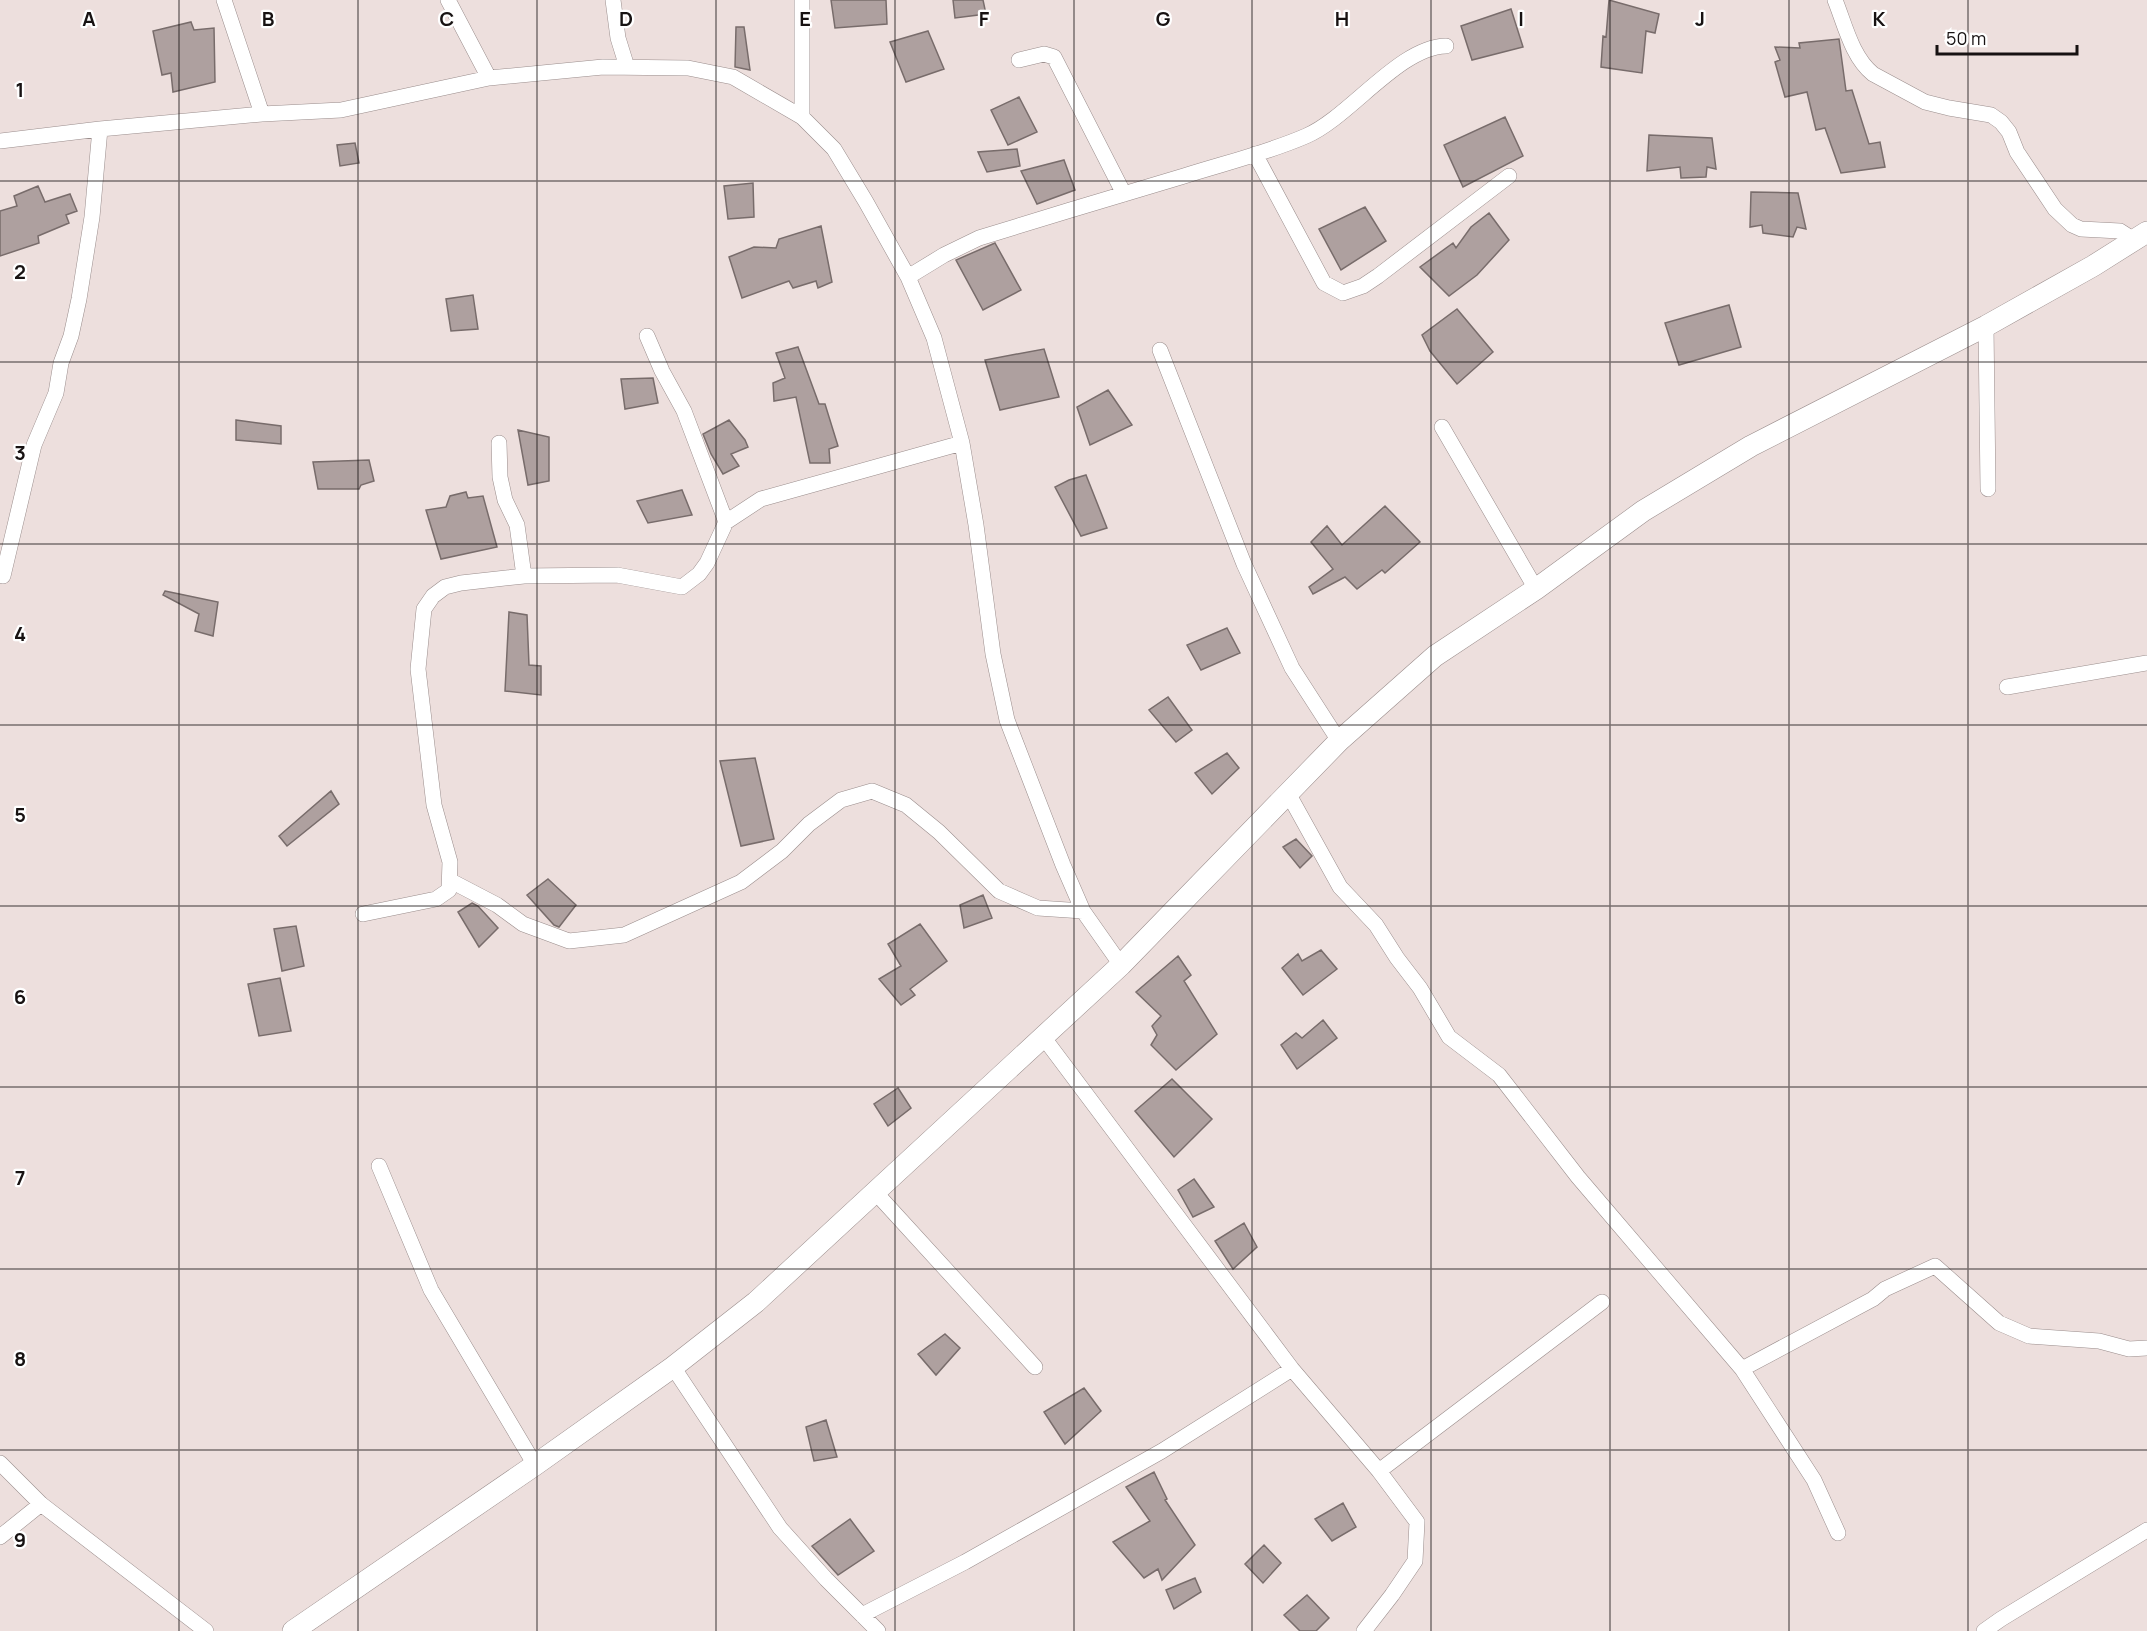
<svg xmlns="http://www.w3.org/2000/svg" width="2147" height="1631" font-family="Manrope,sans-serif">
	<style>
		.building { fill: #aea09f; stroke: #786c6b; stroke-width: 1.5 }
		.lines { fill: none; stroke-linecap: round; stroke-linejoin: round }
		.minor-casing { stroke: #9a8d8c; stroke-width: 16 }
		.secondary-casing { stroke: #9a8d8c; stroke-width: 22 }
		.minor { stroke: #fff; stroke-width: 15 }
		.secondary { stroke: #fff; stroke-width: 21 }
		.grid { fill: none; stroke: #171212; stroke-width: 1.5; stroke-opacity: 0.55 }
		.grid-label { font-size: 20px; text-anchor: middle; font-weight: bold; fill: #171212; stroke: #fff; stroke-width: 4.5; stroke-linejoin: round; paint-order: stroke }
	</style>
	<rect width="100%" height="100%" fill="#eddfdd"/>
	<!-- building -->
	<path class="building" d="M831 0H886L887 24 835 28Z
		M953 0H983L986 14 955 18Z
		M1609 0 1659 14 1655 33 1646 31 1642 73 1601 67 1603 36 1606 37Z
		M1511 9 1523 47 1472 60 1461 26Z
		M191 22 194 30 214 28 215 82 173 92 171 73 162 75 153 31Z
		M736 27H744L750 70 735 67Z
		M928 31 944 69 906 82 890 42Z
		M1839 39 1846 91 1852 90 1869 144 1880 142 1885 167 1841 173 1825 128 1816 130 1807 92 1785 97 1775 62 1780 60 1775 47 1800 48 1799 43Z
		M1019 97 1037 132 1008 145 991 110Z
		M1505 117 1523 156 1463 187 1444 145Z
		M1649 135 1712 138 1716 169 1707 167 1706 177 1681 178 1680 167 1647 171Z
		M355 143 359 163 340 166 337 145Z
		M1017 149 1020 166 987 172 978 152Z
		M1064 160 1075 190 1037 204 1021 171Z
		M753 183 754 217 728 219 724 186Z
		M38 186 45 202 70 194 77 211 66 215 69 223 38 236 39 243 0 256V211L17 206 14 196Z
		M1751 192 1798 193 1806 229 1797 227 1793 237 1763 233 1762 225 1750 227Z
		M1365 207 1386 241 1341 270 1319 229Z
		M1489 213 1509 240 1477 275 1449 296 1420 267 1453 243 1456 248 1471 227Z
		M821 226 832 282 818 288 816 281 793 288 789 281 742 298 729 257 754 247 776 248 779 239Z
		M995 243 1021 290 983 310 956 260Z
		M473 295 478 329 451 331 446 299Z
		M1729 305 1741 347 1679 365 1665 323Z
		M1457 309 1493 352 1457 384 1430 351 1422 335Z
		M798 347 819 404H825L838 446 829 449 830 463H810L796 397 774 401 773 383 785 378 776 353Z
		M1044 349 1059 397 1000 410 985 360Z
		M653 378 658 403 625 409 621 379Z
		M1108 390 1132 425 1090 445 1077 407Z
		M236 420 281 426V444L236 440Z
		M729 420 745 440 748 447 731 454 739 466 723 474 711 454 703 434Z
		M518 430 549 437V481L528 485Z
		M369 460 374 481 361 485 359 489H318L313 462Z
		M1086 475 1107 528 1081 536 1055 487 1069 480Z
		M682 490 692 515 648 523 637 501Z
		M466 492 468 498 483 496 497 547 441 559 426 510 446 507 450 496Z
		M1385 506 1420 542 1385 573 1382 570 1357 589 1345 577 1313 594 1309 587 1333 569 1311 542 1327 526 1342 545Z
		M165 591 218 602 213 636 195 631 199 614 163 595Z
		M509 612 527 615 529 665 541 666V695L505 691Z
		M1227 628 1240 653 1201 670 1187 645Z
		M1168 697 1192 730 1176 742 1149 710Z
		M1227 753 1239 768 1212 794 1195 773Z
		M755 758 774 839 741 846 720 761Z
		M331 791 339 804 287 846 279 836Z
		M1296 839 1312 856 1300 868 1283 847Z
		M548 879 576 905 559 927 554 925 527 895Z
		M983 895 992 918 964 928 960 905Z
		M472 903 478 906 498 928 479 947 458 912Z
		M920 924 947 961 910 989 915 995 901 1005 879 979 901 966 888 944Z
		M296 926 304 966 282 971 274 929Z
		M1321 950 1337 969 1303 995 1282 968 1298 954 1302 961Z
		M1178 956 1191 975 1184 981 1217 1034 1176 1070 1151 1045 1157 1035 1152 1026 1161 1016 1136 992Z
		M280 978 291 1031 259 1036 248 984Z
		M1323 1020 1337 1038 1297 1069 1281 1045 1296 1033 1302 1038Z
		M1172 1079 1212 1119 1174 1157 1135 1111Z
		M898 1088 911 1108 888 1126 874 1104Z
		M1194 1179 1214 1207 1193 1217 1178 1190Z
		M1244 1223 1257 1247 1233 1269 1215 1241Z
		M945 1334 960 1348 936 1375 918 1354Z
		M1084 1388 1101 1411 1065 1444 1044 1412Z
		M826 1420 837 1457 814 1461 806 1427Z
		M1154 1472 1167 1499 1165 1500 1195 1545 1162 1580 1158 1569 1144 1578 1113 1542 1150 1521 1126 1487Z
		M1343 1503 1356 1527 1332 1541 1315 1519Z
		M850 1519 874 1551 838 1575 812 1546Z
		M1264 1545 1281 1563 1263 1583 1245 1564Z
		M1195 1578 1201 1592 1174 1609 1166 1590Z
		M1307 1595 1329 1618 1316 1631H1300L1284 1615Z"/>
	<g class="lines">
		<!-- minor casing -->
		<g class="minor-casing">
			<path id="minor" d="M224 0 262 114
				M448 0 489 78
				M613 0 618 38 627 67
				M802 0V117
				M1835 0C1845 25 1852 57 1873 74L1925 102 1949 108 1991 115 2001 122 2009 132 2017 152 2055 209 2072 225 2081 229 2120 231 2134 240
				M1019 60 1044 54 1054 57 1124 194
				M0 141 100 129 262 114 341 110 489 78 603 67 688 68 733 77 802 117 834 149 866 202 908 277 934 338 962 443 976 525 993 654 1007 720 1063 865 1083 911 1121 965
				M1255 154 1324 283 1343 293 1363 286 1378 276 1509 176
				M908 277 944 255 979 238C1047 217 1116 196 1184 176 1225 163 1267 153 1306 136 1350 117 1399 47 1446 46
				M1986 326 1988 489
				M647 336 662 371 684 411 726 522
				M1160 350 1244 564 1292 668 1339 741
				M1442 427 1536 589
				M499 443 500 477 505 500 517 525 524 576
				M3 576 34 445 56 393 61 363 71 336 79 299 92 217 100 129
				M2007 687 2147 663
				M1289 795 1340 887 1376 925 1397 958 1420 988 1449 1037 1499 1075 1578 1177 1742 1369 1814 1480 1838 1533
				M451 881 497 905 523 924 569 941 624 935 741 882 782 851 809 824 841 800 872 791 906 805 939 832 999 891 1038 908 1083 911
				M363 914 436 899 449 890 450 862 434 805 418 669 424 609 433 596 445 587 461 583 524 576 617 575 682 587 699 574 707 563 726 522 761 499 962 443
				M1044 1038 1292 1369 1379 1471 1417 1522 1415 1561 1392 1595 1364 1631
				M379 1166 431 1290 535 1465
				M876 1193 1035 1367
				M673 1367 780 1528 826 1579 878 1631
				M1742 1369 1873 1299 1885 1289 1935 1266 1999 1323 2029 1336 2099 1341 2129 1349 2147 1348
				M0 1463 41 1504 206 1631
				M1379 1471 1602 1302
				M0 1537 41 1504
				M862 1615 965 1562 1162 1451 1292 1369
				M1984 1631 2001 1619 2147 1530"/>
		</g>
		<!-- secondary casing -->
		<g class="secondary-casing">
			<path id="secondary" d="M293 1631 535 1465 673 1367 756 1302 1121 965 1339 741 1435 656 1536 589 1643 511 1751 446 1986 326 2093 266 2147 232"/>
		</g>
		<!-- minor -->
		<use href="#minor" class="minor"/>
		<!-- secondary -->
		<use href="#secondary" class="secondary"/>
	</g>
	<!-- grid -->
	<path class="grid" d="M179 0V1631M358 0V1631M537 0V1631M716 0V1631M895 0V1631M1074 0V1631M1252 0V1631M1431 0V1631M1610 0V1631M1789 0V1631M1968 0V1631M0 181H2147M0 362H2147M0 544H2147M0 725H2147M0 906H2147M0 1087H2147M0 1269H2147M0 1450H2147"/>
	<g class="grid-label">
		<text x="89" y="26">A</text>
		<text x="268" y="26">B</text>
		<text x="447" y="26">C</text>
		<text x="626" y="26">D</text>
		<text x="805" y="26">E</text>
		<text x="984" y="26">F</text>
		<text x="1163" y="26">G</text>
		<text x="1342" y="26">H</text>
		<text x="1521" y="26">I</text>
		<text x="1700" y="26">J</text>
		<text x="1879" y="26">K</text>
		<text x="20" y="97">1</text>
		<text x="20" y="279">2</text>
		<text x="20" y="460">3</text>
		<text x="20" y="641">4</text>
		<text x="20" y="822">5</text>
		<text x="20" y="1004">6</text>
		<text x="20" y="1185">7</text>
		<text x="20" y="1366">8</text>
		<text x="20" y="1547">9</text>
	</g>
	<!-- scale -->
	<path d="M1937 45v9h140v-9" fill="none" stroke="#171212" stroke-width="3"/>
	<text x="1946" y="45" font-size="18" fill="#171212" stroke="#ffffff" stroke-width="4.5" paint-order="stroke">50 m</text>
</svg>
